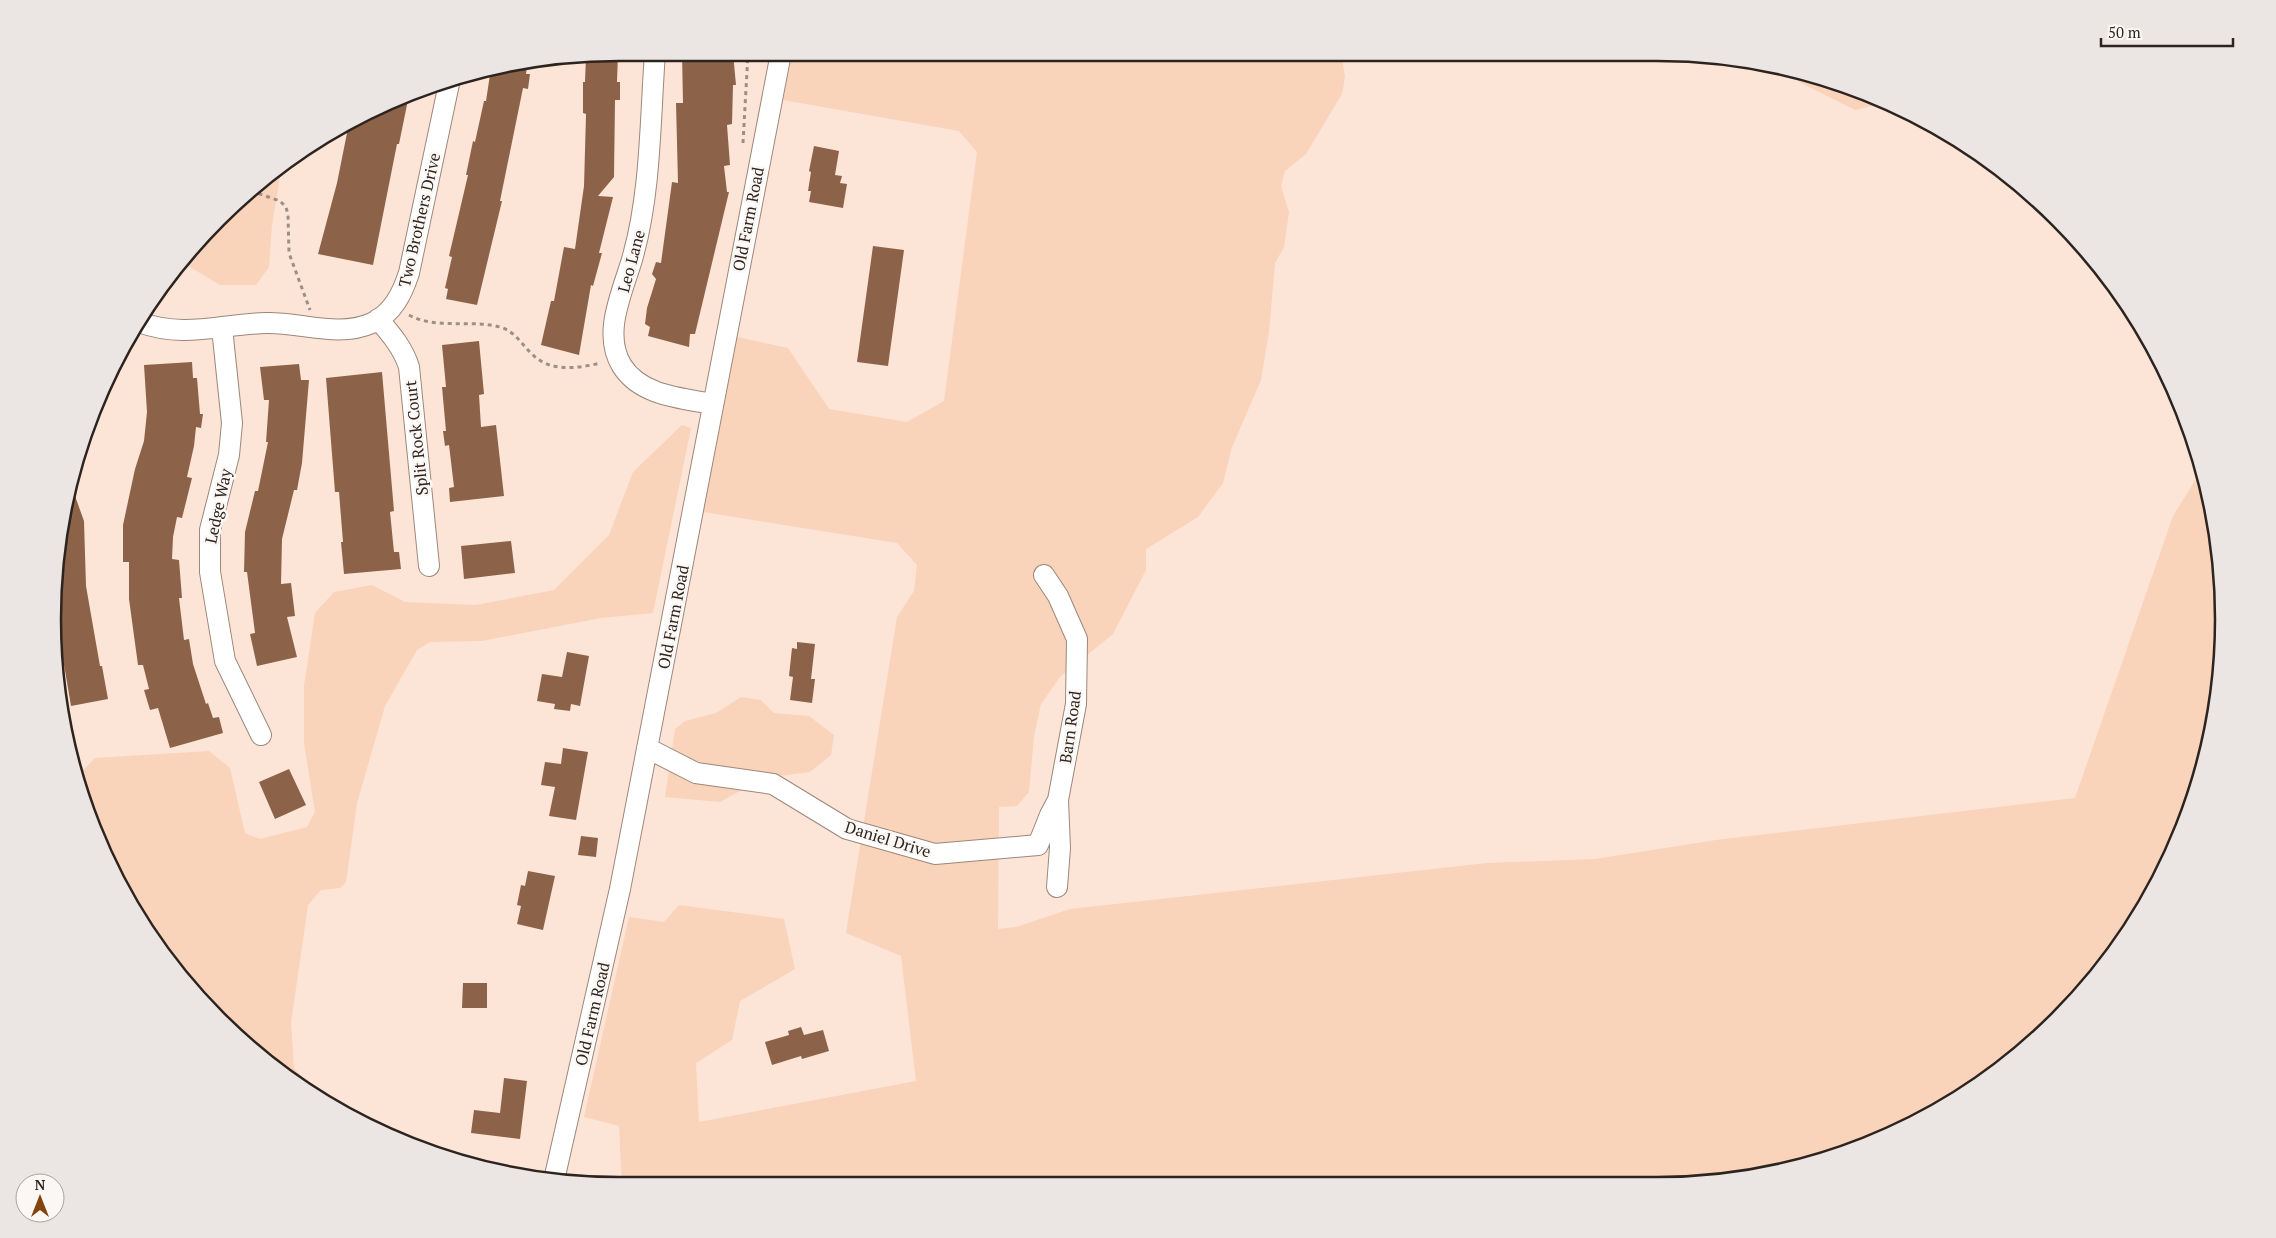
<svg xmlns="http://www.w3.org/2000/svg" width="2276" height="1238" font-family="'PT Serif',serif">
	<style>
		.green { fill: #f9d3ba }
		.building { fill: #8c6348 }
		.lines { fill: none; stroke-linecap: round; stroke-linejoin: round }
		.minor-casing { stroke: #9c877a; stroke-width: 22 }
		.path { stroke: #9f8e84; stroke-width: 3; stroke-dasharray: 4 4; stroke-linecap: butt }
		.minor { stroke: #fff; stroke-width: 20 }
		.labels { text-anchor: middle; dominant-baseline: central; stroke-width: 5; stroke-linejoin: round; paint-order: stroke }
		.street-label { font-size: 16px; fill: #2d241f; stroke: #fbf7f4 }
		.rim { fill: none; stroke: #2d241f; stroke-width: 2.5 }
	</style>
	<rect width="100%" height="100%" fill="#fce5d7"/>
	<!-- green -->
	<path class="green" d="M791 53H1341L1345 77 1342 94 1306 154 1285 171 1281 186 1289 212 1284 247 1275 263 1269 332 1261 380 1232 447 1223 483 1198 517 1146 549V570L1113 634 1060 677 1041 704 1034 736 1029 792 1017 806 999 807 998 929 1016 927 1070 909 1487 863 1595 859 1716 840 2075 798 2173 516 2203 468 2222 582 2219 693 2194 801 2148 902 2083 993 1972 1090 1874 1142 1731 1181 622 1184 619 1126 584 1117 629 917 664 922 679 905 784 919 795 969 740 1001 732 1040 696 1063 699 1122 916 1081 901 956 846 933 897 617 914 591 917 565 897 543 703 512 737 337 788 348 829 409 907 422 944 401 977 152 959 131 783 100Z
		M1784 69 1804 72 1880 104 1855 110 1799 82Z
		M282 164 272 225 269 267 256 285H220L185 264V257L193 245Z
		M682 425 691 428 653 613 601 618 482 641 430 642 417 650 385 706 357 803 346 882 340 888 321 890 308 905 291 1023 294 1068 309 1085 313 1095 274 1068 193 993 148 933 145 924 96 836 76 777 95 758 209 751 230 768 245 833 260 839 307 827 315 812 304 743V686L315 613 334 592 372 585 405 602 476 605 554 590 609 535 633 472Z
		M741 697 761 700 774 713 809 716 834 735 831 755 810 772 763 778 720 802 665 797 675 729 685 721 716 713Z"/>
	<!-- building -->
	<path class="building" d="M618 53 617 82H620V100H615L614 177 598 196 613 197 599 253H602L593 286 591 285 579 355 541 345 551 301H554L564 247 575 249 584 186 586 114 583 113V82H585L586 56Z
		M682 53H733L736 85H733L732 124 727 125 730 165 724 166 727 192H729L695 334H690L689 347 648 336 650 327 645 324 647 308 656 279 652 274 656 262 661 263 672 182 678 183 676 103H683Z
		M512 63 527 66 526 74H530L528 89 523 88 500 201H502L477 305 446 299 448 289 445 288 452 257 449 256 468 175H466L473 141 475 142 484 101H486L491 68Z
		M409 95 399 144H397L373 265 318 254 337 183 347 133 333 131Z
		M814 146 839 151 835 175 842 176 840 183 847 184 843 208 809 202 811 191H808L811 172 809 171Z
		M873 246 904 250 888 366 857 362Z
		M479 341 484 394 479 395 481 427 496 425 504 496 450 502 449 488 454 487 449 445 445 446 443 431H446L442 387H446L442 345Z
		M192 362 193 378H197L200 414H203L201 428 196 427 194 446 187 477 192 478 182 518 177 517 173 537 172 559 179 560 182 598H179L184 640 189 639 193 664 206 704 208 703 213 718 219 717 223 733 170 748 158 708 150 710 144 690 149 689 143 665H138L129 599V562H123V525L135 469 144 441 147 412 144 365Z
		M299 364 301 380H309L302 463 297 490H294L282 539 281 584 291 583 295 616 287 617 297 657 257 666 250 634 255 633 247 572H244L245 532 255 491H258L268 442H266L269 400H264L260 367Z
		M382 372 394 511 390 512 394 552H399L401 569 344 574 341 542H343L339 492H335L326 378Z
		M70 482 84 521 86 586 100 666H102L108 699 71 706 54 605V582Z
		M511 541 515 573 464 579 461 546Z
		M797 642 815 644 811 679H815L812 703 790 700 793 677 789 676 792 648 797 649Z
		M567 652 589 656 580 706 571 704 570 711 554 709 555 704 537 701 542 674 562 677Z
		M563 748 588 752 576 820 549 816 555 787 541 785 545 762 561 764Z
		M289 769 306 805 275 819 259 782Z
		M581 836 598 838 596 857 578 855Z
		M528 871 555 876 543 930 517 924 521 906 517 905 521 885 525 886Z
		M463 983H487V1008H462Z
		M801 1027 804 1035 823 1030 829 1051 802 1059 801 1056 772 1065 765 1042 789 1035 788 1031Z
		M504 1078 527 1081 520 1139 471 1133 474 1110 500 1113Z"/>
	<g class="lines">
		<!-- minor casing -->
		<g class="minor-casing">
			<path id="minor" d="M655 53C650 120 651 191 633 256 624 289 601 333 622 366 641 396 681 398 713 404
				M378 319C391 334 403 348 409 367L429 566
				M139 322C185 339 220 324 266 323 300 322 339 338 372 323 393 313 402 294 409 273L450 79
				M222 328 232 423 229 455 210 530V572L225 661 261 735
				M1044 575 1058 596 1077 639 1076 704 1058 800 1060 848 1057 887
				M647 748 696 773 773 784 847 829 935 854 1038 845 1050 815 1058 800
				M554 1180 620 889 781 53"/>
		</g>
		<!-- path -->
		<path class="path" d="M743 143 748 53
			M251 191 280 201 286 207 288 215 289 253 310 310
			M409 315C437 330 471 319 500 327 516 332 521 344 532 354 550 373 579 368 601 363"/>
		<!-- minor -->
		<use href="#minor" class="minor"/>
	</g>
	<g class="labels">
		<!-- street labels -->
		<g class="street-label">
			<text transform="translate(748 219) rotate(-79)">Old Farm Road</text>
			<text transform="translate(419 220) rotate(-77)">Two Brothers Drive</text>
			<text transform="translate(631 261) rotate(-75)">Leo Lane</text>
			<text transform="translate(416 438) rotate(-96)">Split Rock Court</text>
			<text transform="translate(218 506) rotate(-78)">Ledge Way</text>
			<text transform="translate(673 617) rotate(-79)">Old Farm Road</text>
			<text transform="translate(1070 727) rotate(-82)">Barn Road</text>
			<text transform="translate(888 839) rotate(17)">Daniel Drive</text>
			<text transform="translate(592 1014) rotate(-77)">Old Farm Road</text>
		</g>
	</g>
	<!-- crop -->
	<path d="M0 0H2276V1238H0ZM619 61H1657A558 558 0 0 1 2215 619V619A558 558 0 0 1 1657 1177H619A558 558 0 0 1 61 619V619A558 558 0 0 1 619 61Z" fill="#ebe6e3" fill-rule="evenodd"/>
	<path class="rim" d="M619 61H1657A558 558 0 0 1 2215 619V619A558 558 0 0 1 1657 1177H619A558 558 0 0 1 61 619V619A558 558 0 0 1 619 61Z"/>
	<!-- north arrow -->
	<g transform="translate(40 1198)"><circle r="24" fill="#fbf7f4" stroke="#a9a39f"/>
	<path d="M0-4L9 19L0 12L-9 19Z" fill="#83430a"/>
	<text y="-8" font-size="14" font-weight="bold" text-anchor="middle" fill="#2d241f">N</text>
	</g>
	<!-- scale -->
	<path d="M2101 38v8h132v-8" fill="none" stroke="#2d241f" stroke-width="2.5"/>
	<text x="2108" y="38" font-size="15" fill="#2d241f" stroke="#fbf7f4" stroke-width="4" paint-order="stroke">50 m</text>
</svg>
